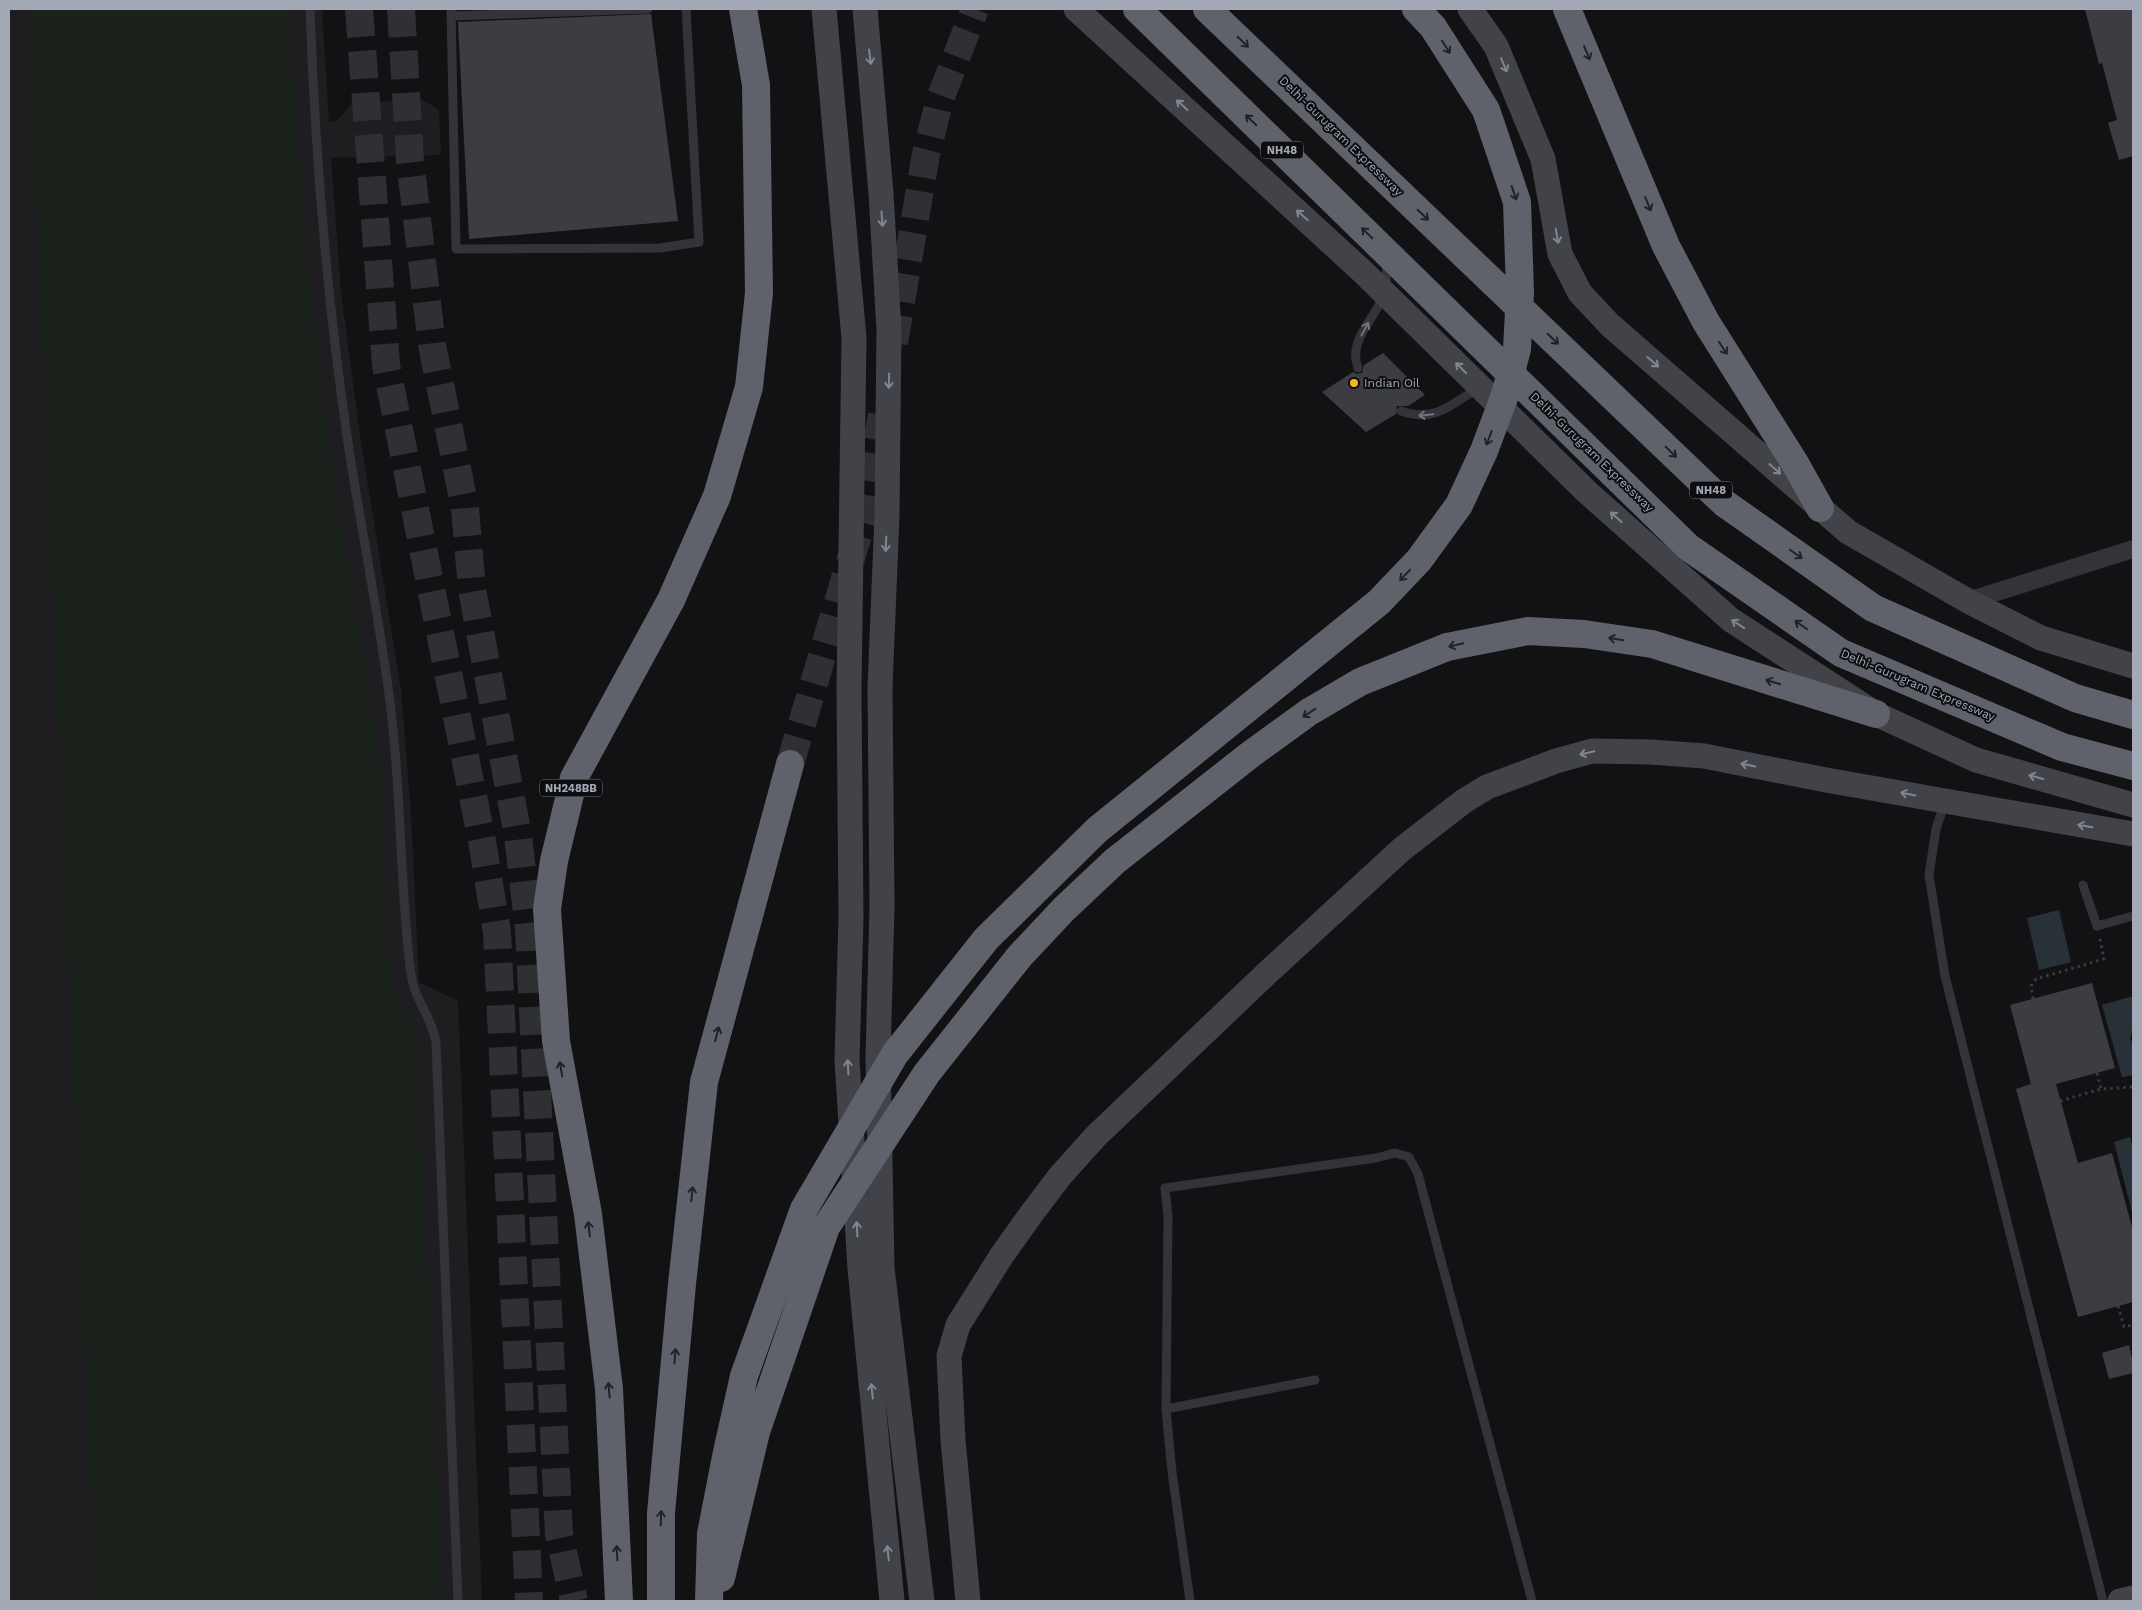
<svg xmlns="http://www.w3.org/2000/svg" width="2142" height="1610" font-family="'Work Sans',sans-serif">
	<style>
		.built { fill: #1e1e21 }
		.green { fill: #1a221b }
		.water { fill: #283138 }
		.building { fill: #3c3d42 }
		.lines { fill: none; stroke-linecap: round; stroke-linejoin: round }
		.highway-tunnel { stroke: #2f3034; stroke-width: 28; stroke-dasharray: 28 14; stroke-linecap: butt }
		.path { stroke: #393b40; stroke-width: 3; stroke-dasharray: 2.5 4; stroke-linecap: butt }
		.lane { stroke: #333439; stroke-width: 9 }
		.street { stroke: #333439; stroke-width: 18 }
		.secondary { stroke: #414349; stroke-width: 25 }
		.highway { stroke: #5f626b; stroke-width: 28 }
		.oneway { stroke: #222226 }
		.oneway2 { stroke: #818590 }
		.oneway3 { stroke: #71747e }
		.poi-dot { fill: #fcb322; stroke: #0d0d0f; stroke-width: 2 }
		.labels { text-anchor: middle; dominant-baseline: central; stroke-width: 4; stroke-linejoin: round; paint-order: stroke }
		.shield { fill: #0d0d0f; stroke: #767a84; stroke-width: 1 }
		.shield-label { font-size: 11px; font-weight: bold; fill: #a3a9b6 }
		.street-label { font-size: 12px; fill: #a3a9b6; stroke: #0d0d0f }
		.poi-label { font-size: 12px; fill: #a3a9b6; stroke: #0d0d0f; text-anchor: start }
	</style>
	<rect width="100%" height="100%" fill="#121214"/>
	<!-- built -->
	<path class="built" d="M9 9H322L329 122H336L352 103 423 100 439 110 441 155 331 158 341 292 361 443 401 689 411 813 419 982 458 1001 482 1601H9Z"/>
	<!-- green -->
	<path class="green" d="M28 9H290C295 166 312 324 334 480 346 571 367 661 378 753 384 813 381 874 387 935 388 950 388 967 392 981 397 1000 405 1016 415 1033L443 1601H95Z"/>
	<!-- water -->
	<path class="water" d="M2059 910 2071 962 2039 970 2027 918Z
		M2133 996V1026L2130 1038 2133 1046V1075L2122 1077 2102 1005Z
		M2130 1137 2133 1148V1216L2114 1142Z"/>
	<!-- building -->
	<path class="building" d="M2085 9H2133V156L2119 160 2108 123 2117 120 2102 63 2099 64Z
		M651 14 678 221 469 239 458 22Z
		M1383 353 1425 395 1408 406H1397L1396 414 1366 432 1322 392 1353 372 1357 374 1362 373 1364 365Z
		M2092 983 2115 1068 2056 1084 2078 1163 2112 1153 2133 1231V1302L2078 1317 2016 1089 2031 1084 2010 1005Z
		M2129 1345 2133 1363V1373L2109 1379 2102 1353Z"/>
	<g class="lines">
		<!-- highway-tunnel -->
		<path class="highway-tunnel" d="M359 9 386 365 482 841 497 932 529 1601
			M401 9 410 160 432 345 465 508 472 589 518 836 529 929 559 1534 574 1601
			M894 343 926 154 940 99 975 9
			M790 764 865 511 882 415"/>
		<!-- path -->
		<path class="path" d="M2033 999 2031 986 2036 979 2104 959 2100 939
			M2097 1073 2101 1089
			M2060 1101 2101 1089 2133 1087
			M2118 1306 2124 1327 2133 1325"/>
		<!-- lane -->
		<path class="lane" d="M310 9C315 154 327 299 348 443 361 529 379 615 390 702 402 792 399 884 411 974 414 999 432 1017 436 1042L458 1601
			M451 9 456 249 660 248 699 242 686 9
			M452 16 648 9
			M1358 368C1347 340 1376 318 1385 293 1387 284 1386 271 1387 261
			M1401 411C1434 423 1451 405 1478 388
			M1945 802 1936 829 1929 875 1945 976 2103 1601
			M2083 885 2097 926 2133 916
			M1166 1409 1315 1380
			M1190 1601 1172 1472 1166 1409 1168 1216 1165 1188 1376 1158 1395 1153 1409 1157 1418 1174 1532 1601"/>
		<!-- street -->
		<path class="street" d="M1968 601 2133 549"/>
		<!-- secondary -->
		<path class="secondary" d="M824 9 854 338 849 690 851 918 847 1060 860 1268 892 1601
			M865 9 881 193 889 330 887 516 880 687 882 906 878 1057 882 1268 922 1601
			M1076 9 1363 272 1587 492 1731 620 1876 714 1976 760 2133 805
			M1470 9 1496 46 1543 159 1560 254 1580 293 1610 325 1848 532 1968 601 2041 638 2133 666
			M968 1601 953 1440 949 1356 958 1325 1002 1255 1032 1213 1060 1176 1096 1136 1265 975 1402 849 1464 801 1487 787 1556 761 1592 751 1651 752 1704 756 1826 780 2133 834
			M2120 1601 2133 1598"/>
		<!-- highway -->
		<path class="highway" d="M1137 9 1688 547 1841 653 2062 747 2133 766
			M1207 9 1724 503 1873 608 2075 698 2133 715
			M1567 9 1666 246 1706 322 1796 465 1820 508
			M721 1578 756 1432 826 1227 927 1073 1019 957 1064 909 1115 861 1251 754 1309 712 1360 682 1447 647 1528 631 1584 634 1652 644 1876 714
			M619 1601 609 1389 588 1214 556 1041 547 909 554 861 574 778 671 600 717 496 749 387 759 293 756 85 743 9
			M661 1601V1513L682 1284 704 1082 790 764
			M709 1601 711 1534 727 1452 744 1376 804 1209 895 1054 986 939 1097 830 1379 602 1419 560 1459 505 1484 451 1505 395 1517 349 1520 292 1517 202 1486 110 1433 27 1416 9"/>
	</g>
	<!-- one-way arrows -->
	<defs><path id="oneway-shaft" d="M-6 0H5M1.5-3L5.5 0L1.5 3" fill="none" stroke-width="1.6" stroke-linecap="round" stroke-linejoin="round" transform="scale(1.25)"/></defs>
	<g class="oneway">
		<use href="#oneway-shaft" transform="translate(1243 42) rotate(44)"/>
		<use href="#oneway-shaft" transform="translate(1446 47) rotate(57)"/>
		<use href="#oneway-shaft" transform="translate(1587 53) rotate(67)"/>
		<use href="#oneway-shaft" transform="translate(1251 120) rotate(-136)"/>
		<use href="#oneway-shaft" transform="translate(1514 193) rotate(71)"/>
		<use href="#oneway-shaft" transform="translate(1648 204) rotate(68)"/>
		<use href="#oneway-shaft" transform="translate(1423 215) rotate(44)"/>
		<use href="#oneway-shaft" transform="translate(1367 233) rotate(-136)"/>
		<use href="#oneway-shaft" transform="translate(1553 339) rotate(44)"/>
		<use href="#oneway-shaft" transform="translate(1723 348) rotate(57)"/>
		<use href="#oneway-shaft" transform="translate(1489 438) rotate(111)"/>
		<use href="#oneway-shaft" transform="translate(1671 452) rotate(44)"/>
		<use href="#oneway-shaft" transform="translate(1796 554) rotate(35)"/>
		<use href="#oneway-shaft" transform="translate(1405 575) rotate(134)"/>
		<use href="#oneway-shaft" transform="translate(1801 625) rotate(-145)"/>
		<use href="#oneway-shaft" transform="translate(1616 639) rotate(-171)"/>
		<use href="#oneway-shaft" transform="translate(1456 645) rotate(167)"/>
		<use href="#oneway-shaft" transform="translate(1773 682) rotate(-163)"/>
		<use href="#oneway-shaft" transform="translate(1309 713) rotate(147)"/>
		<use href="#oneway-shaft" transform="translate(717 1034) rotate(-75)"/>
		<use href="#oneway-shaft" transform="translate(561 1069) rotate(-100)"/>
		<use href="#oneway-shaft" transform="translate(692 1194) rotate(-84)"/>
		<use href="#oneway-shaft" transform="translate(589 1229) rotate(-97)"/>
		<use href="#oneway-shaft" transform="translate(675 1356) rotate(-85)"/>
		<use href="#oneway-shaft" transform="translate(609 1390) rotate(-95)"/>
		<use href="#oneway-shaft" transform="translate(661 1518) rotate(-88)"/>
		<use href="#oneway-shaft" transform="translate(617 1553) rotate(-93)"/>
	</g>
	<g class="oneway2">
		<use href="#oneway-shaft" transform="translate(870 57) rotate(83)"/>
		<use href="#oneway-shaft" transform="translate(1504 65) rotate(67)"/>
		<use href="#oneway-shaft" transform="translate(1182 105) rotate(-138)"/>
		<use href="#oneway-shaft" transform="translate(1302 215) rotate(-138)"/>
		<use href="#oneway-shaft" transform="translate(882 219) rotate(86)"/>
		<use href="#oneway-shaft" transform="translate(1557 236) rotate(80)"/>
		<use href="#oneway-shaft" transform="translate(1653 362) rotate(41)"/>
		<use href="#oneway-shaft" transform="translate(1461 368) rotate(-135)"/>
		<use href="#oneway-shaft" transform="translate(889 381) rotate(91)"/>
		<use href="#oneway-shaft" transform="translate(1775 469) rotate(41)"/>
		<use href="#oneway-shaft" transform="translate(1616 517) rotate(-138)"/>
		<use href="#oneway-shaft" transform="translate(886 544) rotate(92)"/>
		<use href="#oneway-shaft" transform="translate(1738 624) rotate(-147)"/>
		<use href="#oneway-shaft" transform="translate(1587 753) rotate(167)"/>
		<use href="#oneway-shaft" transform="translate(1748 765) rotate(-168)"/>
		<use href="#oneway-shaft" transform="translate(2036 777) rotate(-164)"/>
		<use href="#oneway-shaft" transform="translate(1908 794) rotate(-169)"/>
		<use href="#oneway-shaft" transform="translate(2085 826) rotate(-170)"/>
		<use href="#oneway-shaft" transform="translate(848 1067) rotate(-93)"/>
		<use href="#oneway-shaft" transform="translate(857 1229) rotate(-93)"/>
		<use href="#oneway-shaft" transform="translate(872 1391) rotate(-96)"/>
		<use href="#oneway-shaft" transform="translate(888 1553) rotate(-96)"/>
	</g>
	<g class="oneway3">
		<use href="#oneway-shaft" transform="translate(1365 329) rotate(-62)"/>
		<use href="#oneway-shaft" transform="translate(1426 415) rotate(174)"/>
	</g>
	<!-- markers -->
	<circle class="poi-dot" cx="1354" cy="383" r="5"/>
	<g class="labels">
		<!-- shield labels -->
		<g class="shield">
			<rect x="1261" y="141.5" width="42" height="17" rx="4"/>
			<rect x="1690" y="481.5" width="42" height="17" rx="4"/>
			<rect x="540" y="779.5" width="62" height="17" rx="4"/>
		</g>
		<g class="shield-label">
			<text x="1282" y="150">NH48</text>
			<text x="1711" y="490">NH48</text>
			<text x="571" y="788">NH248BB</text>
		</g>
		<!-- street labels -->
		<g class="street-label">
			<text transform="translate(1341 136) rotate(44)">Delhi-Gurugram Expressway</text>
			<text transform="translate(1592 452) rotate(44)">Delhi-Gurugram Expressway</text>
			<text transform="translate(1918 685) rotate(23)">Delhi-Gurugram Expressway</text>
		</g>
		<!-- poi labels -->
		<g class="poi-label">
			<text x="1364" y="383">Indian Oil</text>
		</g>
	</g>
	<!-- border -->
	<rect width="2142" height="1610" fill="none" stroke="#a3a9b6" stroke-width="20"/>
</svg>
